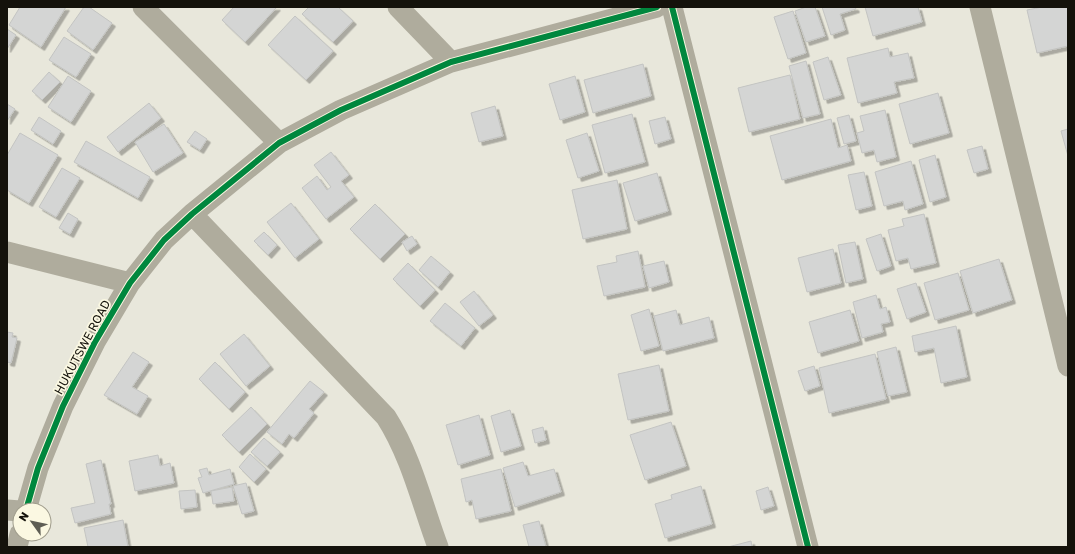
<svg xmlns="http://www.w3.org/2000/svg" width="1075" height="554" font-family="'Golos Text',sans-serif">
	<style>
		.building { fill: #d4d5d4; stroke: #c3c4c2; filter: url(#shadow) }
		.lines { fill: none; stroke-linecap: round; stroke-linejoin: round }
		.street { stroke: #afac9d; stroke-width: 21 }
		.cycleway-casing { stroke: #fbf8e2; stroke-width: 8 }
		.cycleway { stroke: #00873e; stroke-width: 6 }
		.labels { text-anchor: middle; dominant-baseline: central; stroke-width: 3.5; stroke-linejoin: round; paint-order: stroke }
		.street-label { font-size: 12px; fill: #14120b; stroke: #fbf8e2 }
	</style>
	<defs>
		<filter id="shadow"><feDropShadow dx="3.5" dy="3.5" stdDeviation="0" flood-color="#0004"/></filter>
	</defs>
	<rect width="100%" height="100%" fill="#e8e7db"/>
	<!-- building -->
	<path class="building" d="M20 7H66L41 47 9 25Z
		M84 7H89L112 23 93 50 67 31Z
		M234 7H277L245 42 222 20Z
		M309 7H338L353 21 333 42 302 14Z
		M806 7H815L825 36 806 42 795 11Z
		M822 7H855L856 9 840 14 845 30 831 35Z
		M865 7H918L922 22 873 36Z
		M1042 7H1068V46L1037 53 1027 10Z
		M793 11 806 53 788 59 774 17Z
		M295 16 333 51 306 80 268 45Z
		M7 29 16 35 7 49Z
		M64 37 91 54 76 77 49 60Z
		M888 48 890 57 908 53 914 78 894 82 897 93 858 103 847 58Z
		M828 57 841 95 824 100 813 62Z
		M806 61 820 114 803 118 789 66Z
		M643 64 651 96 593 113 584 80Z
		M49 72 60 82 42 100 32 91Z
		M790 75 800 119 749 132 738 88Z
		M68 76 91 91 71 122 48 107Z
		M575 76 585 112 560 120 549 84Z
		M938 93 949 133 910 144 899 104Z
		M149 103 161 118 118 152 107 137Z
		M7 104 15 109 7 121Z
		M495 106 503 136 479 142 471 113Z
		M885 110 896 157 877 162 874 150 862 153 857 133 864 131 860 116Z
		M632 114 645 162 605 173 592 125Z
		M849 115 856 141 844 144 837 118Z
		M39 117 61 131 53 144 31 130Z
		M665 117 671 139 655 144 649 121Z
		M831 119 838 148 847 145 851 161 782 180 770 136Z
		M164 124 183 153 153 172 135 142Z
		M1068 129V156L1061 131Z
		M195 131 207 139 200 150 187 142Z
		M20 133 58 155 29 203 7 190V155Z
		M587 133 599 171 578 178 566 140Z
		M86 141 150 177 138 198 74 162Z
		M982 146 988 169 974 173 967 150Z
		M331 152 349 175 341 181 354 197 326 219 302 188 317 176 327 190 331 187 314 165Z
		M935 155 946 197 930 202 919 160Z
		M911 161 923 204 905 210 903 201 884 206 875 172Z
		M62 168 80 178 56 217 39 207Z
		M864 172 872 206 856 210 848 175Z
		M657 173 668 211 635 221 623 183Z
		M617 180 627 229 583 239 572 190Z
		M291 203 319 239 295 258 267 222Z
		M375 204 405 234 380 259 350 229Z
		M68 213 78 219 70 234 59 228Z
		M924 214 936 263 911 269 908 258 896 261 888 230 904 226 902 219Z
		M264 232 277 245 268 255 254 241Z
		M881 234 891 266 877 271 866 239Z
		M412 236 417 244 407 251 402 242Z
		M855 242 863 279 846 283 838 245Z
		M833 249 841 283 807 292 798 258Z
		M638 251 645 287 604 296 597 266 617 262 616 256Z
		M431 256 450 272 438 287 419 270Z
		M999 259 1012 300 973 313 960 271Z
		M664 261 669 282 649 288 643 266Z
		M408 263 435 290 420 306 393 279Z
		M958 273 969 310 935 320 924 283Z
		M916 283 926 312 907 319 897 289Z
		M474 291 493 315 479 326 460 302Z
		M876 295 880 309 886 307 890 322 881 324 883 332 862 338 853 302Z
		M445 303 475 328 461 346 430 321Z
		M649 309 659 346 641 351 631 315Z
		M676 310 680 325 709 317 714 338 663 351 654 316Z
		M850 310 859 341 818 353 809 322Z
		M956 326 967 377 941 383 934 348 915 352 912 336Z
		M7 332 13 333 12 337 17 338 11 363 7 362Z
		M244 334 270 366 246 386 220 354Z
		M896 347 907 392 888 396 877 352Z
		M133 352 149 362 132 387 148 396 137 414 104 395Z
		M875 354 886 399 829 413 819 368Z
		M215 362 245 392 229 409 199 379Z
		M659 365 669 411 628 420 618 374Z
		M814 366 820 386 805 391 798 371Z
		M310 381 324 392 309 409 314 413 294 438 289 434 282 444 267 432Z
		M251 407 267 424 239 452 222 435Z
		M510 410 521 446 501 452 491 416Z
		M479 415 490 455 458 465 446 425Z
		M671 422 686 466 645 480 630 435Z
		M543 427 546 440 535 443 532 430Z
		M264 438 280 452 267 466 251 452Z
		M250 454 266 469 254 482 239 467Z
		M158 455 160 466 170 463 174 483 135 491 129 461Z
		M101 460 111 504H109L111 514 75 523 71 508 95 503 86 464Z
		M523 462 528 476 554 469 561 492 515 507 503 468Z
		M207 468 209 475 230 469 234 484 203 493 198 478 202 477 199 470Z
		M501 469 511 511 476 519 472 500 466 502 461 479Z
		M246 483 254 511 242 514 233 486Z
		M701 486 712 524 665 538 655 504 672 499 671 495Z
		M232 487 234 501 213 504 211 491Z
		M768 487 774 506 761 510 756 491Z
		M195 490 197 507 181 509 179 491Z
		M123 520 128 547H88L84 528Z
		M539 521 546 547H529L523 525Z
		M751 541 752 547H728Z"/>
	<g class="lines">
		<!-- street -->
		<path class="street" d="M143 7 279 143
			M398 7 451 62
			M672 7 808 547
			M980 7 1068 366
			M192 214 386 417C411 456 422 504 438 547
			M7 252 130 283
			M7 510 20 511
			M26 510 38 468 63 406 95 342 130 283 164 240 192 214 279 143 341 110 451 62 657 7
			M17 547 20 534"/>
		<!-- cycleway casing -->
		<g class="cycleway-casing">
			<path id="cycleway" d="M672 7 808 547
				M26 510 38 468 63 406 95 342 130 283 164 240 192 214 279 143 341 110 451 62 657 7"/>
		</g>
		<!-- cycleway -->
		<use href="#cycleway" class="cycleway"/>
	</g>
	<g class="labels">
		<!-- street labels -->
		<g class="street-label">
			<text transform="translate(82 347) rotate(-62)">HUKUTSWE ROAD</text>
		</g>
	</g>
	<!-- border -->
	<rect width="1075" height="554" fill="none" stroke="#14120b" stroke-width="16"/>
	<!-- north arrow -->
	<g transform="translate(32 522) rotate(303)"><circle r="19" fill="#fbf8e2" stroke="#9f9c8c"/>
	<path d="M0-3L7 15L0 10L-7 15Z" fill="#5e5d54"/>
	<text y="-6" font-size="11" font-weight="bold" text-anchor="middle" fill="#14120b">N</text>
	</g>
</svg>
